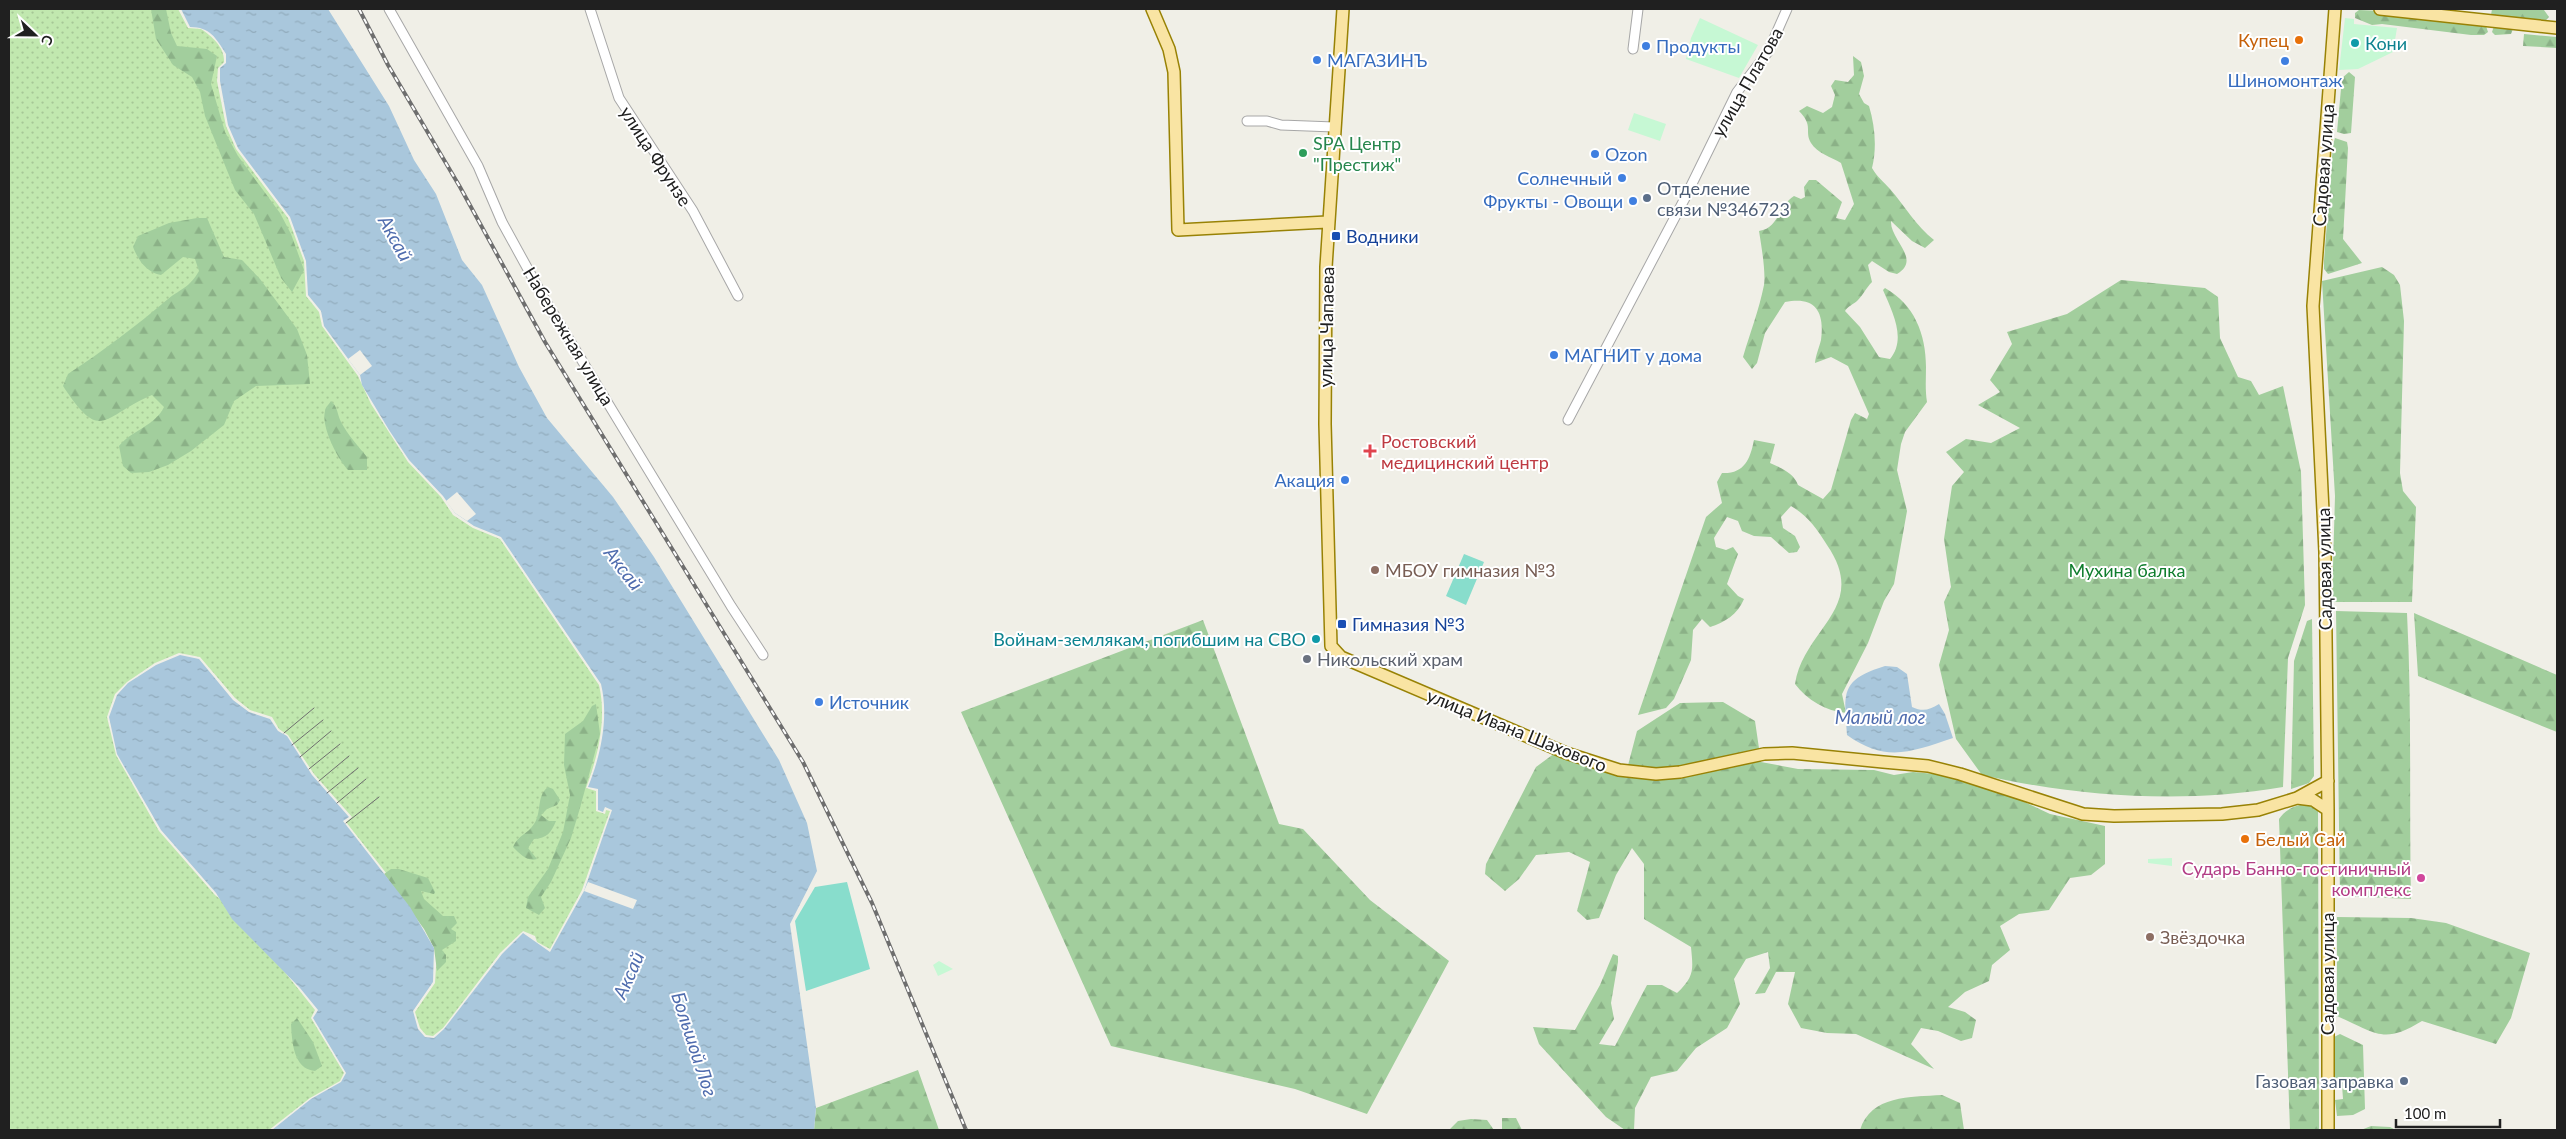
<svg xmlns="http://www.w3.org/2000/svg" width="2566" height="1139" font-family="Lato,sans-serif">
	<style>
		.grass { fill: url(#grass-dots) }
		.forest { fill: url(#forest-firs) }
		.park { fill: #c6f8d4 }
		.pitch { fill: #8dc }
		.water { fill: url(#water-ripples) }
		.pier { fill: #f0efe7 }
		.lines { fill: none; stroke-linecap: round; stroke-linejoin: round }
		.minor-casing { stroke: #a7a7a7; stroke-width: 11 }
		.major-casing { stroke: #988205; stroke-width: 14 }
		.minor { stroke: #fff; stroke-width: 9 }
		.major { stroke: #f9e4a3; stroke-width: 11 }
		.tram { stroke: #6e6e6e; stroke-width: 1 }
		.rail-casing { stroke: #6e6e6e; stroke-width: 4 }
		.rail { stroke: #fff; stroke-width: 2; stroke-dasharray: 5.5; stroke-linecap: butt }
		.food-dot { fill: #e8710a; stroke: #fff; stroke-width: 2 }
		.culture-dot { fill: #0f9aa8; stroke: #fff; stroke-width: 2 }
		.shop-dot { fill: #3f7fe0; stroke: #fff; stroke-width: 2 }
		.leisure-dot { fill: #2e9e5b; stroke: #fff; stroke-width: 2 }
		.service-dot { fill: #5c6f8a; stroke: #fff; stroke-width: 2 }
		.transit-dot { fill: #1a4fb4; stroke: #fff; stroke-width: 2 }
		.health-dot { fill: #e0444e; stroke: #fff; stroke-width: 2 }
		.education-dot { fill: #8d6e63; stroke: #fff; stroke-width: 2 }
		.worship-dot { fill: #6b7280; stroke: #fff; stroke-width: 2 }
		.hotel-dot { fill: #d1479c; stroke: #fff; stroke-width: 2 }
		.labels { text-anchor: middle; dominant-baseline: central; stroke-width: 4; stroke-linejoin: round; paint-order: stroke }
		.food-label { font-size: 18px; fill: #c56008; stroke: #fff; text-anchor: end }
		.culture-label { font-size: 18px; fill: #0d838f; stroke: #fff; text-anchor: start }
		.shop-label { font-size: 18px; fill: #366cbe; stroke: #fff; text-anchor: start }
		.street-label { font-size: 18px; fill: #202020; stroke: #fff }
		.leisure-label { font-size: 18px; fill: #27864d; stroke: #fff; text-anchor: start }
		.service-label { font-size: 18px; fill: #4e5e75; stroke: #fff; text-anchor: start }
		.transit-label { font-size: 18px; fill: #164399; stroke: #fff; text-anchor: start }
		.health-label { font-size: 18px; fill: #be3a42; stroke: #fff; text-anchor: start }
		.education-label { font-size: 18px; fill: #785e54; stroke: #fff; text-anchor: start }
		.park-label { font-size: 18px; fill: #0f7d2d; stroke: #fff }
		.worship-label { font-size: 18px; fill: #5b616d; stroke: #fff; text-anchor: start }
		.hotel-label { font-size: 18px; fill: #b23c85; stroke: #fff; text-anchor: end }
		.water-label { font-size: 19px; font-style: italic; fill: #4f6cae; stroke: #fff }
	</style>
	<defs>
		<pattern id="grass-dots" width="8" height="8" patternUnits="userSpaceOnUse" patternTransform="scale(1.25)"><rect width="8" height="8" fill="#c1e8af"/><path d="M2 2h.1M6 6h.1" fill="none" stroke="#a6c796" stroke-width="1.8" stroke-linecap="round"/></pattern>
		<pattern id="forest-firs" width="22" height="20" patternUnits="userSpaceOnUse" patternTransform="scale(1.25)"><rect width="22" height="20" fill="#a2ce9d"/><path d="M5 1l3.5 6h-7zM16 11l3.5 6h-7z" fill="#8bb187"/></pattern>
		<pattern id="water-ripples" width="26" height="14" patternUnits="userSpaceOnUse" patternTransform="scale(1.25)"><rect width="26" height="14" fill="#a9c7dc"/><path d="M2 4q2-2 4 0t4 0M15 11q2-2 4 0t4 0" fill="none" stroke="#91abbc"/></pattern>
	</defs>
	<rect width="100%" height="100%" fill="#f0efe7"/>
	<!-- grass -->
	<path class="grass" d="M9 9H178L188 28 201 29C212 36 225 48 224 62L218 68 217 81 226 126 236 149 288 218 304 261 306 296 319 312 322 326 358 376 371 404 408 462 441 497 453 515 473 528 500 539 599 685C607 719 598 756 586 788L596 791V811L605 814 606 810 610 811 582 890 550 949 537 942 535 936 523 931 500 953 443 1028 433 1036 426 1035 420 1028 415 1012 435 983 437 951 412 906 346 822 352 817 314 774 288 735 279 729 272 717 250 710 235 698 200 657 179 653 155 663 127 682 115 694 107 717 116 755 159 831 215 895 236 911 315 1010 311 1018 344 1073 340 1081 310 1098 269 1130H9Z"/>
	<!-- forest -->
	<path class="forest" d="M151 9H166L171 33 177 46 207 49 217 56 211 84 225 132 238 156 280 213 291 234 304 270 292 292 281 278 254 214 235 190 205 116 200 92 192 77 173 65 156 39Z
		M2492 9 2544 10 2549 17 2544 22 2491 15Z
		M2359 10 2381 11 2486 26 2488 32 2484 35H2471L2382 24 2372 25 2355 18V13Z
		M2494 26 2513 29 2511 34 2495 35 2492 32Z
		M2524 34 2557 37V48L2523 46Z
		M1853 56 1861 62 1864 76 1859 94 1864 103 1869 106C1875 126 1877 148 1872 168 1878 178 1883 181 1890 189 1905 206 1916 226 1934 240L1925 248 1912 241 1891 221C1890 240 1922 259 1897 274L1889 272 1872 261 1868 265 1872 282C1866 288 1863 295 1858 300 1853 305 1849 305 1845 311L1860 327 1879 357 1890 359C1907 339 1892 311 1883 290L1885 288C1914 304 1926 334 1926 367 1926 379 1925 389 1927 402L1905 432 1901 444 1897 470 1907 511 1894 584 1884 601 1868 643 1842 694 1846 713C1826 711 1807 700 1795 684 1804 627 1870 608 1827 545 1817 529 1808 516 1791 506L1781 517 1783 528 1795 536 1800 547 1797 552 1789 553 1771 537 1754 536 1742 531 1738 521 1727 517 1714 538 1716 547 1726 550 1733 547 1738 554 1727 584 1738 596 1744 599C1738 614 1724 623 1710 627L1702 619 1693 630 1691 660 1674 699 1666 708 1638 715 1706 517 1722 503 1717 482 1722 473C1744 474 1750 460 1754 440L1775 444 1770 463C1781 468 1794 473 1798 485L1823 499 1831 490 1851 420 1855 413 1867 419 1869 414 1848 366 1831 357 1815 363C1816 354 1819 348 1821 340 1825 310 1814 296 1785 302L1765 333 1757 363 1752 369 1743 357C1750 333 1759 310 1764 285 1766 273 1761 243 1759 231 1779 228 1778 206 1794 196L1801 199 1805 197 1804 187 1809 180H1816L1842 202 1836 218 1845 220 1854 204 1841 163C1831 157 1817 153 1811 143 1804 131 1814 126 1799 111L1807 106 1823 113 1832 107 1835 95 1831 86 1835 80 1848 82 1854 75Z
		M2349 72 2355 77 2351 133 2344 134 2337 132 2342 78Z
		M2335 138 2347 142 2348 148 2343 239 2362 263 2328 274 2324 269V261L2333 145Z
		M197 218H207L224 257 242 260 260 279 297 329 307 355 310 384 256 386 234 401 224 425 191 451 168 465 149 472 131 473 123 466 119 446C132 430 155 426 164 407L152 395C102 416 102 445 63 386L68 374C103 351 136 326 168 299 182 288 189 288 199 271L195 259 183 257 161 275C147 273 138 260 133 247L138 236 169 223Z
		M2382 267 2394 275 2400 285 2404 321 2400 473 2403 491 2416 507 2412 602H2332L2335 496 2322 281Z
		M2121 280 2205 288 2218 297 2220 338 2238 377 2251 381 2259 395 2283 386 2301 472 2305 605 2288 658 2283 787C2183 804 2080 797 1982 775L1956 739 1939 665 1949 630 1944 602 1951 587 1944 539 1952 486 1964 472 1946 452 1966 439 1991 443 2020 428 1978 405 2000 392 1990 380 2012 344 2007 332 2067 314Z
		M331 401C338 407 337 414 341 422 348 435 358 446 367 457V470H348C337 458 321 427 325 411 325 408 329 404 331 401Z
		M2336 611 2407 613C2412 708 2409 804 2411 899L2340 896Z
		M2414 613 2557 675V732L2418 676Z
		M2312 619 2314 776 2309 783 2291 789 2294 661 2307 621Z
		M1203 620 1279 824 1303 829 1370 900 1449 961 1367 1114 1295 1089 1111 1046 961 712Z
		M1723 702 1755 721 1761 762 1798 769 1874 770 1894 775 1913 772 1935 774 1980 781 2050 814 2105 826V864L2091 875 2070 878 2049 910 2019 914 2000 926 2010 950 1992 965 1989 981 1965 992 1948 1007 1965 1012 1976 1020 1972 1038 1961 1041 1938 1031 1921 1028 1911 1044 1934 1069 1856 1034 1827 1033 1801 1028 1788 1004 1795 972H1776L1765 993 1755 994 1770 968 1768 952 1746 959 1734 979 1740 1004 1727 1028 1696 1048 1677 1071 1651 1077 1635 1108 1634 1130H1625L1606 1117 1539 1044 1533 1027 1575 1030 1600 985 1613 954 1618 956V962L1611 1003 1614 1019 1599 1044 1615 1046 1647 985H1662L1677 993C1695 976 1693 969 1691 947L1644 919V864L1632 848 1616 875 1599 918 1587 920 1577 911 1590 862 1569 852 1536 855 1519 879 1505 891 1485 874 1486 864 1536 767 1555 753 1626 773 1637 731 1680 703Z
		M596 704 600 734 580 808 571 838 551 882 541 897 545 908 539 915 526 908 528 897 548 869 563 832 570 795 564 765 565 734 583 721 592 706Z
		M548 787 553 789 560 800 557 805 547 809 541 815 549 821H556C551 833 547 838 534 839L528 848 537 859C527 862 520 854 513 847 518 835 528 834 534 824 542 812 536 796 548 787Z
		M2318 803 2319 1130H2290L2279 819C2289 805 2301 804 2318 803Z
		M391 869H399L428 878 435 892 434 894 421 891 424 899 443 916H454L457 923 451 929 456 932V941L442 950 446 955V962L437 971 434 948 424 929 384 874Z
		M2337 917 2411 918 2446 923 2530 953 2511 1018 2496 1044 2422 1021C2383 1045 2376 1033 2337 1016Z
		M297 1018 313 1042 322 1066 315 1071C293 1069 292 1041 291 1024Z
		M2340 1034 2363 1045 2365 1109 2353 1115 2337 1116 2335 1100 2343 1099 2342 1085 2335 1086 2334 1037Z
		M918 1070 939 1130H814L816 1108Z
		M1942 1095 1960 1103 1964 1130H1860C1871 1095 1910 1097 1942 1095Z
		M1502 1118H1516L1522 1130H1502Z
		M1471 1119 1487 1120 1494 1130H1449L1458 1121Z
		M2371 1126 2390 1127 2396 1130H2361Z"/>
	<!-- park -->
	<path class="park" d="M1700 18 1758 45 1739 78 1686 59 1691 38Z
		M2345 18 2354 19V24L2397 28 2393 52 2358 69 2339 70Z
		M1634 113 1666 124 1660 141 1628 130Z
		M2172 858V866L2148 863V859Z
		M939 961 953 969 938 976 933 965Z"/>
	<!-- pitch -->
	<path class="pitch" d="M1464 554 1484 562 1466 605 1446 596Z
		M847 882 870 969 806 991 795 921 815 887Z"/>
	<!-- water -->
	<path class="water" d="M181 9H328L389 106 414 160 436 194 462 260 482 285 519 367 547 418 613 497 654 557 779 760 807 823 817 871 790 924 816 1108 814 1130H272L311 1099 341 1082 346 1073 313 1018 318 1010 300 988 232 919 216 893 161 830 117 754 109 717 117 695 128 683 156 665 180 655 199 659 233 700 249 712 270 719 278 731 287 736 312 775 349 817 343 821 410 907 434 948 433 982 413 1011 418 1029 425 1037 434 1038 444 1029 502 954 523 933 550 952 584 891 612 810 605 807 603 812 598 810V789L588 787C601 755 609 717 601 684L501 537 474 526 455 513 443 496 409 460 389 430 362 385 360 375 324 326 321 311 308 295 306 261 290 217 238 148 228 125 220 81V68L226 63V54C216 38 210 27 190 27Z
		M1885 666 1897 667 1907 674 1912 707C1923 712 1929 710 1939 704L1945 714 1953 738C1911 752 1886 763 1847 735 1844 692 1840 680 1885 666Z"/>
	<!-- pier -->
	<path class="pier" d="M360 350 372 366 360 375 348 359Z
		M457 492 476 514 467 521 455 513 446 501Z
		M588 882 637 900 633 909 584 891Z"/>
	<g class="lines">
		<!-- minor casing -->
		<g class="minor-casing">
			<path id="minor" d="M389 9 478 166 502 222 541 293 731 606 763 655
				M590 9 619 98 693 211 738 296
				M1633 49 1638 9
				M1247 121H1267L1281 125 1334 127
				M1568 420 1684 200 1737 92 1768 52 1787 9"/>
		</g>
		<!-- major casing -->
		<g class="major-casing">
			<path id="major" d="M1152 9 1169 49 1174 72 1178 230 1327 222
				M1343 9 1326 267 1325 424 1331 646 1341 657 1566 753 1619 770 1656 774 1680 772 1764 754 1792 753 1883 762 1928 766 1960 774 2083 814 2114 816 2222 814 2258 810 2297 798 2328 781
				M2380 9 2557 28
				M2297 798 2313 800 2328 810
				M2328 1130V810L2325 552 2313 306 2335 9"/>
		</g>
		<!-- minor -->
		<use href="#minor" class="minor"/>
		<!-- major -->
		<use href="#major" class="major"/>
		<!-- tram -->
		<path class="tram" d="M284 733 314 708
			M292 745 323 720
			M300 757 331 731
			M309 769 340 744
			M319 781 349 756
			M327 793 358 768
			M337 803 366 779
			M346 823 379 797"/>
		<!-- rail casing -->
		<g class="rail-casing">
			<path id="rail" d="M359 9 388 65 460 187 545 342 803 762 872 903 966 1130"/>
		</g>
		<!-- rail -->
		<use href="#rail" class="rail"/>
	</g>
	<!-- markers -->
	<g class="food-dot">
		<circle cx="2299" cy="40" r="5"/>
		<circle cx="2245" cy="839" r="5"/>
	</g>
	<g class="culture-dot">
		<circle cx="2355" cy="43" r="5"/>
		<circle cx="1316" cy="639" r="5"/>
	</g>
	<g class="shop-dot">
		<circle cx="1646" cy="46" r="5"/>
		<circle cx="1317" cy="60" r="5"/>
		<circle cx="2285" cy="61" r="5"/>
		<circle cx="1595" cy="154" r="5"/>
		<circle cx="1622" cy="178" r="5"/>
		<circle cx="1633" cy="201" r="5"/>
		<circle cx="1554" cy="355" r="5"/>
		<circle cx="1345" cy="480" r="5"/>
		<circle cx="819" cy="702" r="5"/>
	</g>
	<circle class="leisure-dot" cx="1303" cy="153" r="5"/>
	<g class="service-dot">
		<circle cx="1647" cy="198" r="5"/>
		<circle cx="2404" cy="1081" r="5"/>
	</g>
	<g class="transit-dot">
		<rect x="1331" y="231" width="10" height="10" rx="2.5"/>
		<rect x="1337" y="619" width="10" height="10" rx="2.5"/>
	</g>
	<path class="health-dot" d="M1367.5 443.5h5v5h5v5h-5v5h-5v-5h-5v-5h5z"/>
	<g class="education-dot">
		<circle cx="1375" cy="570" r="5"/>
		<circle cx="2150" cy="937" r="5"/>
	</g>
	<circle class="worship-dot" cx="1307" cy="659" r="5"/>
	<circle class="hotel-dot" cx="2421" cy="878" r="5"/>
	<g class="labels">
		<!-- food labels -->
		<g class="food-label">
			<text x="2289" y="40">Купец</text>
			<text x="2255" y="839" text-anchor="start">Белый Сай</text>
		</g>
		<!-- culture labels -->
		<g class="culture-label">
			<text x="2365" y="43">Кони</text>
			<text x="1306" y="639" text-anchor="end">Войнам-землякам, погибшим на СВО</text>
		</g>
		<!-- shop labels -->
		<g class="shop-label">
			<text x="1656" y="46">Продукты</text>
			<text x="1327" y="60">МАГАЗИНЪ</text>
			<text x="2285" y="80" text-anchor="middle">Шиномонтаж</text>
			<text x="1605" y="154">Ozon</text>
			<text x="1612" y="178" text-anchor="end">Солнечный</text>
			<text x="1623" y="201" text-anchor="end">Фрукты - Овощи</text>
			<text x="1564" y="355">МАГНИТ у дома</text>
			<text x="1335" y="480" text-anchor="end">Акация</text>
			<text x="829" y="702">Источник</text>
		</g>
		<!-- street labels -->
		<g class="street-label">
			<text transform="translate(1747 82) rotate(-60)">улица Платова</text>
			<text transform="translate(656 156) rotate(57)">улица Фрунзе</text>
			<text transform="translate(2323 165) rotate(-86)">Садовая улица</text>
			<text transform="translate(1326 327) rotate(-89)">улица Чапаева</text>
			<text transform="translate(569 336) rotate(59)">Набережная улица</text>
			<text transform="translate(2324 569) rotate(-91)">Садовая улица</text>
			<text transform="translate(1517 730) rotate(22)">улица Ивана Шахового</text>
			<text transform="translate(2327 974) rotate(-90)">Садовая улица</text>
		</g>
		<!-- leisure labels -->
		<g class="leisure-label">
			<text x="1313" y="143">SPA Центр<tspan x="1313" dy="21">"Престиж"</tspan></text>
		</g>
		<!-- service labels -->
		<g class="service-label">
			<text x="1657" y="188">Отделение<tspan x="1657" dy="21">связи №346723</tspan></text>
			<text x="2394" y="1081" text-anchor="end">Газовая заправка</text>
		</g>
		<!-- transit labels -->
		<g class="transit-label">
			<text x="1346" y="236">Водники</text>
			<text x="1352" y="624">Гимназия №3</text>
		</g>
		<!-- health labels -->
		<g class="health-label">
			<text x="1381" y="441">Ростовский<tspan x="1381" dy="21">медицинский центр</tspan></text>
		</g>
		<!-- education labels -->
		<g class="education-label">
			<text x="1385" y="570">МБОУ гимназия №3</text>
			<text x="2160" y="937">Звёздочка</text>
		</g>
		<!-- park labels -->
		<g class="park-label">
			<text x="2127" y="570">Мухина балка</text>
		</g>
		<!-- worship labels -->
		<g class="worship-label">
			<text x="1317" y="659">Никольский храм</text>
		</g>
		<!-- hotel labels -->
		<g class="hotel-label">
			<text x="2411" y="868">Сударь Банно-гостиничный<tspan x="2411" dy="21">комплекс</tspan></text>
		</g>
		<!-- water labels -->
		<g class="water-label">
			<text transform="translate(396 238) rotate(61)">Аксай</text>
			<text transform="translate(624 568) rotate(52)">Аксай</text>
			<text x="1880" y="716">Малый лог</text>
			<text transform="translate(628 975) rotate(-66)">Аксай</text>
			<text transform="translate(695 1044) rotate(72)">Большой Лог</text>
		</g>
	</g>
	<!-- border -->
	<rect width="2566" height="1139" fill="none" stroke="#202020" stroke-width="20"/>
	<!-- north arrow -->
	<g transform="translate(35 35) rotate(112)" stroke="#ffffff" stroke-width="4" paint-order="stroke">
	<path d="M0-4L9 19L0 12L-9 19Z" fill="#202020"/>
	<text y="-8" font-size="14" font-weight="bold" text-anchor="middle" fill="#202020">С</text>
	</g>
	<!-- scale -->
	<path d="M2396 1119v8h104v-8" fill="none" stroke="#202020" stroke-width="2.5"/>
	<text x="2404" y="1119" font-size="15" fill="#202020" stroke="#ffffff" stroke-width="4" paint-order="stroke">100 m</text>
</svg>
